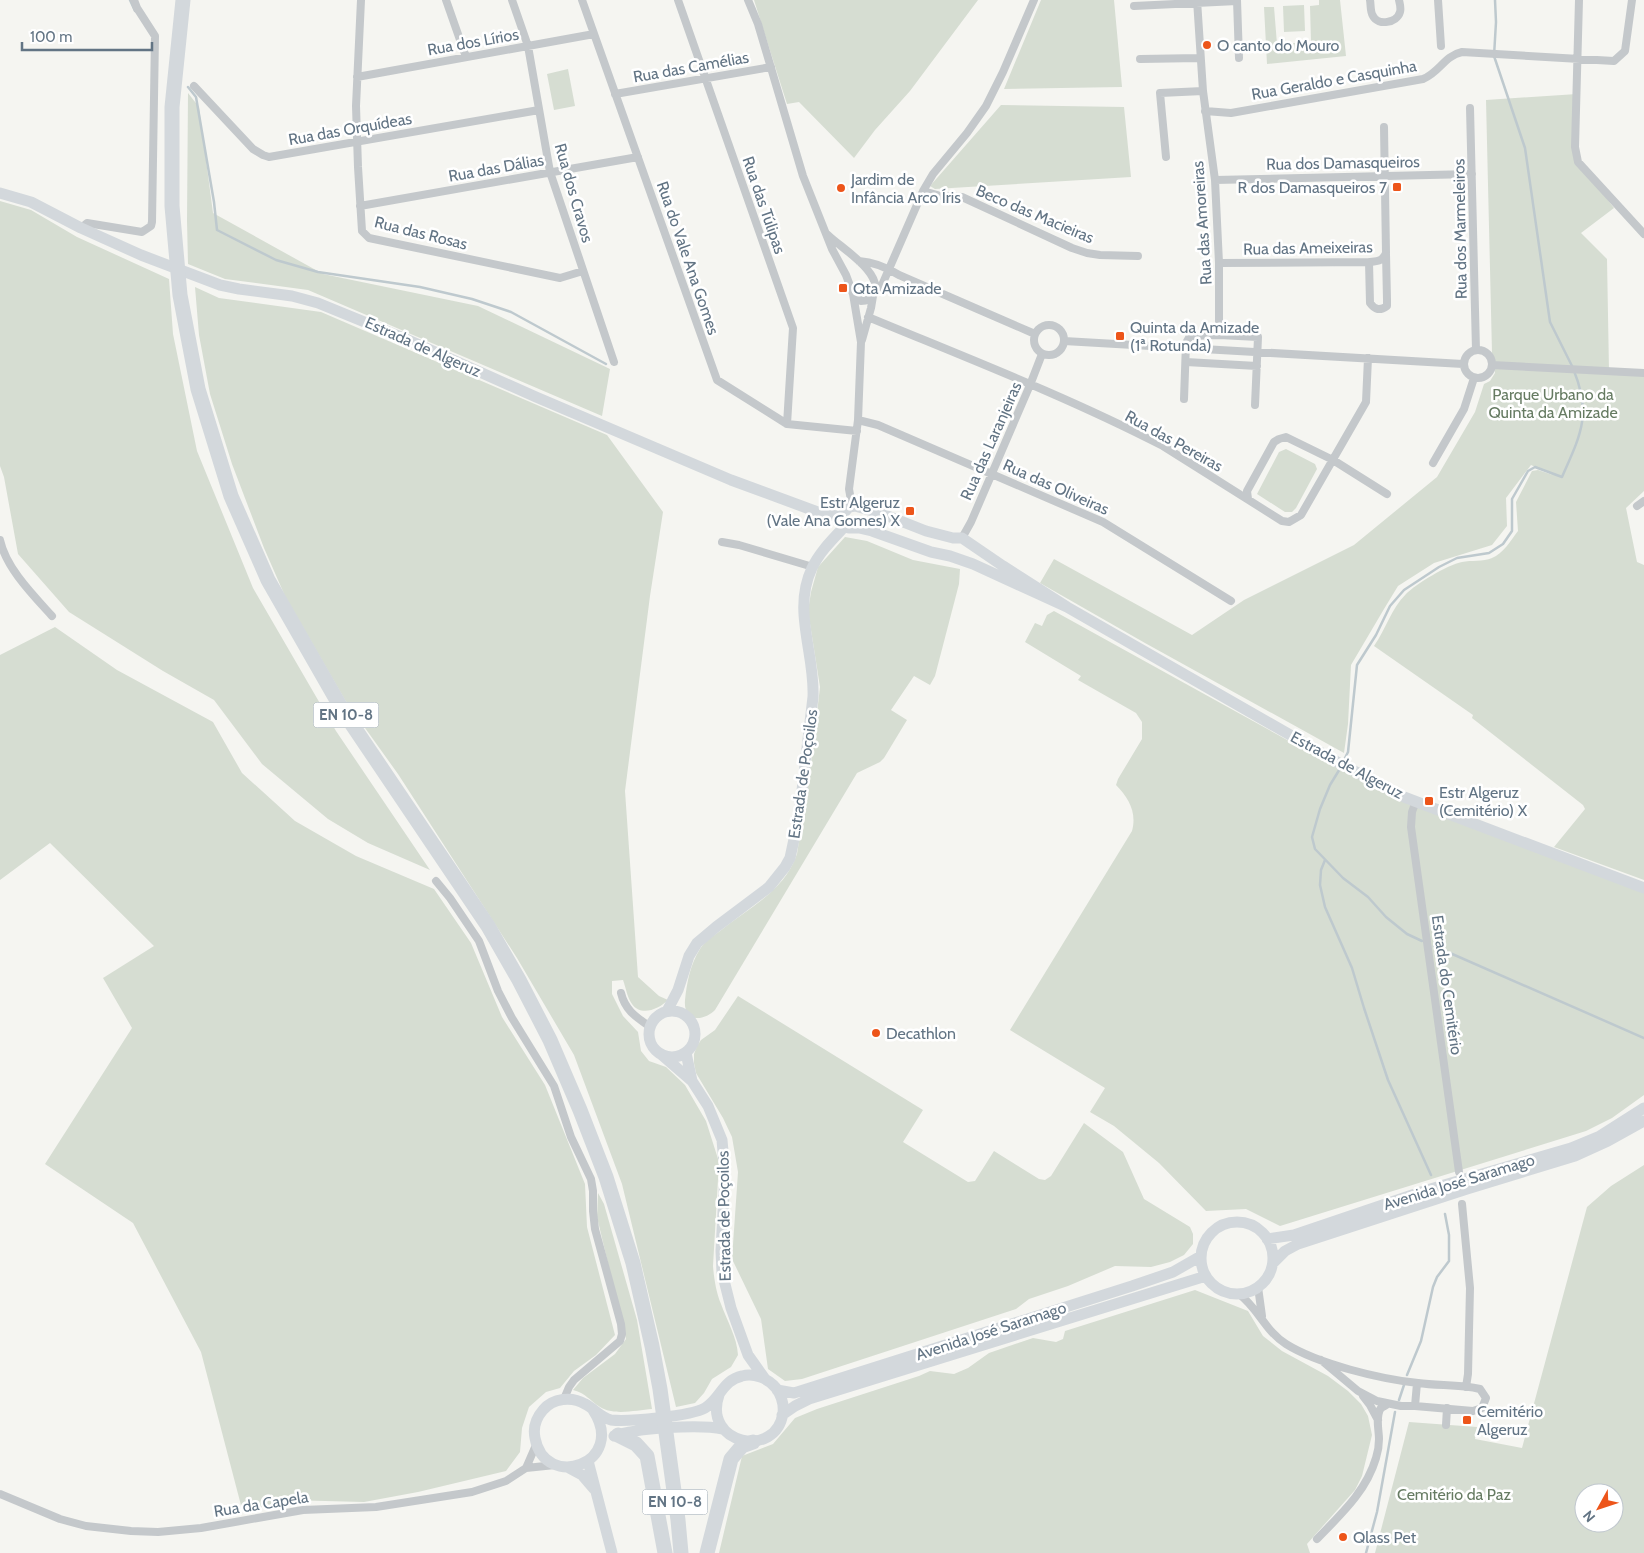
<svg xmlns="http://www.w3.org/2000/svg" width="1644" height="1553" font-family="Cabin,sans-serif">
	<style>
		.green { fill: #d6ddd2; fill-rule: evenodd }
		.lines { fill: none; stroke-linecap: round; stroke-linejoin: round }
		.stream { stroke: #bec9ce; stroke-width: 2.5 }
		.street { stroke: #c4c8cb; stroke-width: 8 }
		.secondary { stroke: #d3d8dc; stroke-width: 11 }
		.highway { stroke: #d3d8dc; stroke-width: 15 }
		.poi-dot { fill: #ed551a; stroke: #fff; stroke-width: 2 }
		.labels { text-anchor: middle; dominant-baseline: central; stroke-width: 5; stroke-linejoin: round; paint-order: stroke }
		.shield { fill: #fff; stroke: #919ea9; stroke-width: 1 }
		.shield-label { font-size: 15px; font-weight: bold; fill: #627484 }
		.street-label { font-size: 16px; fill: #627484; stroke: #fff }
		.poi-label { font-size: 16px; fill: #627484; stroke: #fff; text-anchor: start }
		.park-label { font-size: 16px; fill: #667b62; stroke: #fff }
	</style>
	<rect width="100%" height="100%" fill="#f5f5f1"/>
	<!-- green -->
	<path class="green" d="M754 0H978L910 91 875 130 854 158 799 102 787 104Z
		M1041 0H1114L1122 87 1004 89Z
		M1319 0H1340L1346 56 1267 64 1264 7H1274L1277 44 1311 42 1310 6 1319 5Z
		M1304 5 1305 31 1284 32 1283 6Z
		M568 69 575 106 554 110 547 74Z
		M188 93 199 107 213 213 323 274 478 306 610 369 602 416 308 290 225 279 188 264 187 221Z
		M1577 94 1578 161 1614 208 1581 233 1607 259 1609 371 1644 373V491L1626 508 1637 562 1644 565V880L1554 847 1585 809 1583 805 1472 718 1473 715 1374 646C1386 629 1391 609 1406 594 1416 584 1447 565 1462 562 1471 560 1483 562 1492 558 1503 554 1511 540 1518 531L1516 502 1532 471 1538 470 1553 475 1531 465 1506 498 1507 526 1492 545 1434 563 1398 586 1384 609 1351 665 1348 724 1344 753 1145 643 1040 583 1054 559 1192 635 1244 600 1354 545 1437 477 1475 412 1484 384 1490 381 1495 373 1492 353 1486 100Z
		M1001 105 1124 107 1131 177 935 189 930 186Z
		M0 201 31 210 77 237 169 279 173 334 197 451 253 588 336 731 430 870 368 843 328 819 262 764 214 700 163 671 69 612 18 554 4 477 0 466Z
		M195 287 219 298 321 312 607 435 663 512 650 596 625 791 638 977 659 996 668 1000C659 1009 641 1017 632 1004 627 997 626 988 623 980L612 981V994L623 1016 638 1032 641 1051 649 1061 666 1067 685 1085 706 1121 719 1162 713 1266C714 1278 716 1292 721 1304 727 1321 737 1337 738 1355L731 1367 712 1379 704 1393 695 1403 676 1407 622 1184 574 1055 517 958 398 774 345 700 285 596 264 548 232 464 210 394 199 335Z
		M1286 449 1315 464 1317 469 1296 508 1292 512H1285L1257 494 1279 452Z
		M845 537 867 541 913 560 960 569 959 584 935 676 930 685 914 676 891 710 907 720 884 758 880 762 857 773 715 1010C703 1022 683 1022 685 1000 687 982 690 965 700 949 704 942 713 936 720 931 749 907 784 892 797 854L812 756 820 687 808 611 811 592 818 567Z
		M1054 611 1336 767 1644 891V1095L1612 1118 1586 1131 1280 1226 1246 1209 1206 1211 1159 1163 1114 1126 1090 1112 1105 1088 1010 1030 1132 831C1137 813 1129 798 1116 785L1118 779 1142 739V722L1136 713 1078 680 1081 676 1025 642 1035 623 1042 626 1047 615Z
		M55 627 117 670 213 722 242 773 295 821 356 856 434 889 471 943 502 1017 545 1085 585 1184 587 1227 615 1335 596 1355 574 1371 560 1388 546 1392 529 1407 522 1428 520 1452 506 1471 418 1492 364 1502 286 1500 243 1513 201 1352 133 1223 45 1164 132 1028 103 978 154 946 50 843 0 880V655Z
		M738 996 923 1110 903 1142 968 1182 975 1181 994 1151 1039 1179 1045 1180 1051 1176 1084 1123 1123 1152 1144 1199 1190 1227 1193 1234V1244L1184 1255 1170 1262 1151 1267 1115 1266 1068 1286 1029 1299 1016 1309 802 1379 785 1381 768 1369 761 1319 732 1259 738 1172 732 1137 723 1118 696 1073 694 1063V1054L697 1046 701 1040 715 1030Z
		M1644 1165V1553H1375L1409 1422 1477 1427 1475 1439 1522 1448 1587 1207 1611 1186ZM1584 1493H1614V1523H1584Z
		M598 1193 604 1204 637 1320 652 1409C637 1410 614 1416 600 1407 589 1400 587 1394 573 1390L583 1378 615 1354 626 1339 597 1217Z
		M1195 1290 1248 1311 1263 1336 1282 1351 1328 1376 1348 1391 1361 1404 1368 1416 1372 1435 1362 1476 1355 1490 1307 1544 1310 1553H719L742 1456 773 1444 795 1418 817 1409 919 1376 930 1371 954 1374 968 1368 989 1353 1033 1338 1056 1342 1063 1339 1065 1331Z"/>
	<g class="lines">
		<!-- stream -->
		<path class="stream" d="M130 0 135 11
			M1495 0 1496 22 1494 56 1525 148 1550 322 1572 366
			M188 87 196 97 214 202 217 230 276 260 318 272 420 287 472 299 511 312 606 364
			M1343 762 1348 752 1357 665 1376 635 1390 606 1404 590 1439 567 1457 558 1489 553 1503 544 1512 531V499L1528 471 1535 467 1562 477C1580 436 1592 415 1574 371
			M1341 767 1330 785 1320 809 1312 837 1315 849 1343 878 1368 897 1386 917 1407 934 1422 941
			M1325 860 1321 870 1320 885 1325 907 1352 968 1364 1008 1388 1080 1431 1175
			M1434 946 1644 1038
			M1407 1375 1421 1341 1433 1287 1437 1277 1449 1261V1235L1445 1214
			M1399 1400 1404 1385
			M1366 1553 1377 1512 1395 1412"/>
		<!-- street -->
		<path class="street" d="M361 0 356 106 358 167 362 231 369 238 560 278 583 271
			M446 0 466 57
			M512 0 528 46 550 172 614 362
			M582 0 717 380 787 424 857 431
			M678 0 793 328 787 424
			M748 0 758 24 803 176 832 249 846 275 853 294 861 342 858 420 849 489 852 506
			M1197 0 1203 91 1215 180 1219 263V335
			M1237 0 1239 58
			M1370 0C1371 5 1370 12 1373 16 1378 26 1397 23 1400 12 1401 9 1400 4 1399 0
			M1438 0 1441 46
			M1579 0 1575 147 1578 162 1644 234
			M1134 6 1237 1
			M1140 59 1200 58
			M357 77 594 34
			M194 86 253 149 263 155 269 157 539 110
			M615 94 771 67
			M1470 108 1476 350
			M1205 111 1231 113 1423 79C1440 72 1444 56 1462 52L1614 61 1625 51 1632 0
			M1166 157 1160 93 1203 91
			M1215 180 1472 174
			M923 191 941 196 962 197 1072 248 1087 253 1100 255 1138 256
			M360 206 638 157
			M81 228 87 223 142 232 151 226 152 222 155 36 137 8 134 0
			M828 235C841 248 884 273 874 294 871 299 866 301 861 301L853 294
			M859 261C874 262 886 267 899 275L1035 334
			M1369 262 1370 303C1375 310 1380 311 1387 306V300L1386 254
			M1219 263 1369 262C1377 261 1382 262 1386 253L1384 127
			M874 294 882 285 923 191 933 174 967 133 986 106 1003 72 1034 0
			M868 317C967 358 1068 397 1163 446L1282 521 1289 522 1301 515 1366 402 1368 358
			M1034 340a15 15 0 1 1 30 0a15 15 0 1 1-30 0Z
			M862 340 871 308 873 296
			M1064 341 1463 364
			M1464 364a14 14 0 1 1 28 0a14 14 0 1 1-28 0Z
			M1186 362 1257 366
			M1492 365 1644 373
			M1184 399 1186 343 1190 336 1219 335 1258 337 1255 405
			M858 420 878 425 1103 522 1231 601
			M1433 463 1464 409 1474 378
			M1248 499 1247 491 1274 442 1279 439 1286 437 1333 460 1387 494
			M1637 506 1644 501
			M962 538 971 522 1030 385 1042 354
			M0 540C6 568 33 595 52 616
			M722 542 739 545 813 567
			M1416 801 1412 812 1411 827 1459 1172
			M436 881 450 898 479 941 498 991 512 1018 554 1086 571 1137 591 1179 593 1191V1211L595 1229 621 1324 622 1334 620 1341 574 1380 569 1387 564 1399
			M621 993C625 1010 636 1017 649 1026
			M1462 1204 1470 1288 1468 1374 1466 1387
			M1258 1287 1262 1316
			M1239 1294C1258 1308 1266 1332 1286 1344 1318 1364 1380 1379 1418 1383 1438 1386 1460 1384 1480 1389L1486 1398 1482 1408 1473 1411 1415 1406H1401L1377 1401 1358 1391 1321 1360
			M1363 1396 1370 1405 1378 1420
			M1415 1406 1417 1383
			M1446 1425 1447 1408
			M526 1468 536 1445
			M0 1494 60 1519 86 1526 131 1531 158 1532 201 1528 303 1510 376 1507 472 1492 506 1481 526 1468 555 1465
			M1317 1539C1340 1515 1366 1492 1376 1458 1378 1452 1379 1445 1379 1439 1379 1430 1375 1416 1381 1408 1383 1407 1386 1405 1388 1404"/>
		<!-- secondary -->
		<path class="secondary" d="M0 193 31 202 81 228 141 255 220 285 239 289 292 296 318 303 406 339 536 397 731 480 823 514 843 517
			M1067 607 973 564 950 556 931 552 872 531 859 528H849L844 523 843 514 849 507 855 506 880 513 926 531 953 538H962L1003 566 1067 607 1339 763 1404 797 1644 888
			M649 1034a23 23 0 1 1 46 0a23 23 0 1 1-46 0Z
			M667 1011 678 990 689 956 697 943 716 927 769 887 785 867 790 858 799 816 813 697C815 653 792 610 812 568 820 551 834 538 846 525
			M686 1053 692 1081
			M662 1055 692 1081 708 1106 722 1140 725 1174 721 1251 722 1272 731 1308 748 1355 765 1379
			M1201 1258a36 36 0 1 1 72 0a36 36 0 1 1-72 0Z
			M1267 1239 1294 1235 1427 1190 1571 1148 1600 1136 1644 1108
			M1273 1263 1285 1251 1298 1244 1467 1189 1575 1156 1608 1141 1644 1121
			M777 1390 794 1393 1132 1286 1173 1272 1201 1256
			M593 1410C628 1463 545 1492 535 1438 533 1428 536 1418 543 1410 553 1398 572 1396 585 1404 595 1409 600 1417 611 1420 628 1422 691 1416 705 1408 720 1399 723 1380 742 1376 754 1373 768 1378 776 1388 781 1395 784 1404 783 1413 776 1460 702 1444 719 1395
			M782 1415 795 1406 809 1399 1206 1276
			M614 1436C636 1428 699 1424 723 1429
			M588 1461 612 1553
			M569 1468 582 1475 594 1489"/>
		<!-- highway -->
		<path class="highway" d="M183 0 172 107V206L180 295 198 389 231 496 268 580 343 711 488 926 519 980 550 1040 580 1110 606 1177 633 1263 652 1346 660 1389 678 1520 681 1553
			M618 1435 636 1444 647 1456 665 1553
			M707 1553 731 1459 742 1446 753 1442"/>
	</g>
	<!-- markers -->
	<g class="poi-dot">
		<circle cx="1207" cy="45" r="5"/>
		<rect x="1392" y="182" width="10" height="10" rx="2.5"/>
		<circle cx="841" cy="188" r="5"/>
		<rect x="838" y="283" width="10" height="10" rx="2.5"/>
		<rect x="1115" y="331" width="10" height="10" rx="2.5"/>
		<rect x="905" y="506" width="10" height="10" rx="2.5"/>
		<rect x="1424" y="796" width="10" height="10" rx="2.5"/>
		<circle cx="876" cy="1033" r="5"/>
		<rect x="1462" y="1415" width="10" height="10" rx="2.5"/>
		<circle cx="1343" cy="1537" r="5"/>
	</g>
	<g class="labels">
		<!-- shield labels -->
		<g class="shield">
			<rect x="313.5" y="702.5" width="65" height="25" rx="4"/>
			<rect x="642.5" y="1489.5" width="65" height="25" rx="4"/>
		</g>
		<g class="shield-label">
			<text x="346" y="715">EN 10-8</text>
			<text x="675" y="1502">EN 10-8</text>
		</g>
		<!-- street labels -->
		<g class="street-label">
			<text transform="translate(473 42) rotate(-10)">Rua dos Lírios</text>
			<text transform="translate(691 67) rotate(-10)">Rua das Camélias</text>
			<text transform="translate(1334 80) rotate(-10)">Rua Geraldo e Casquinha</text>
			<text transform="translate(350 129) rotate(-10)">Rua das Orquídeas</text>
			<text transform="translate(1343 163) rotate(-1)">Rua dos Damasqueiros</text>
			<text transform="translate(496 168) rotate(-10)">Rua das Dálias</text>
			<text transform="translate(574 193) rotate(74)">Rua dos Cravos</text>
			<text transform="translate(764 205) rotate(71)">Rua das Túlipas</text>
			<text transform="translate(1035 214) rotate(23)">Beco das Macieiras</text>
			<text transform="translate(1202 223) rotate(-94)">Rua das Amoreiras</text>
			<text transform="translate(1460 229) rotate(-91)">Rua dos Marmeleiros</text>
			<text transform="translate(421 233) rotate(14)">Rua das Rosas</text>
			<text transform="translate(1308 248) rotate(-1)">Rua das Ameixeiras</text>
			<text transform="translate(688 258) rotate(71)">Rua do Vale Ana Gomes</text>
			<text transform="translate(423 347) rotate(24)">Estrada de Algeruz</text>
			<text transform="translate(991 441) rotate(-66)">Rua das Laranjeiras</text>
			<text transform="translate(1174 441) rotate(29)">Rua das Pereiras</text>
			<text transform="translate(1056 487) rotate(24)">Rua das Oliveiras</text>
			<text transform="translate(1347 765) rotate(28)">Estrada de Algeruz</text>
			<text transform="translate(803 774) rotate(-82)">Estrada de Poçoilos</text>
			<text transform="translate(1447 985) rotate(82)">Estrada do Cemitério</text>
			<text transform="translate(1459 1182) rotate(-17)">Avenida José Saramago</text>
			<text transform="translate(724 1216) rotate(-91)">Estrada de Poçoilos</text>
			<text transform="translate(991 1331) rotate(-18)">Avenida José Saramago</text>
			<text transform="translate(261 1504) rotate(-9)">Rua da Capela</text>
		</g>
		<!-- poi labels -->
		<g class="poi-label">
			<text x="1217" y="45">O canto do Mouro</text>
			<text x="851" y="179">Jardim de<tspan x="851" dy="18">Infância Arco Íris</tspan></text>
			<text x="1387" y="187" text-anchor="end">R dos Damasqueiros 7</text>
			<text x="853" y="288">Qta Amizade</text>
			<text x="1130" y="327">Quinta da Amizade<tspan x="1130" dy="18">(1ª Rotunda)</tspan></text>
			<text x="900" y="502" text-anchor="end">Estr Algeruz<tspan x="900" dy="18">(Vale Ana Gomes) X</tspan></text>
			<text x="1439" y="792">Estr Algeruz<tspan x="1439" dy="18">(Cemitério) X</tspan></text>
			<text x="886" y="1033">Decathlon</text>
			<text x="1477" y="1411">Cemitério<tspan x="1477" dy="18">Algeruz</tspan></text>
			<text x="1353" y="1537">Qlass Pet</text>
		</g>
		<!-- park labels -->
		<g class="park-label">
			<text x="1553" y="394">Parque Urbano da<tspan x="1553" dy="18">Quinta da Amizade</tspan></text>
			<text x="1454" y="1494">Cemitério da Paz</text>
		</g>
	</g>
	<!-- north arrow -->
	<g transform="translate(1599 1508) rotate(230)"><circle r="24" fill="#ffffff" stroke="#c0c7ce"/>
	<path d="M0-4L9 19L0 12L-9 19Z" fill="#ed551a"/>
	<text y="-8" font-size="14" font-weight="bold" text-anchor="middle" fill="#627484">N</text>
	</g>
	<!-- scale -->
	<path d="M22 42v8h130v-8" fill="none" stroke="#627484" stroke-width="2.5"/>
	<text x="30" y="42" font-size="15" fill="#627484" stroke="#ffffff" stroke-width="4" paint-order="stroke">100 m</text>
</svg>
